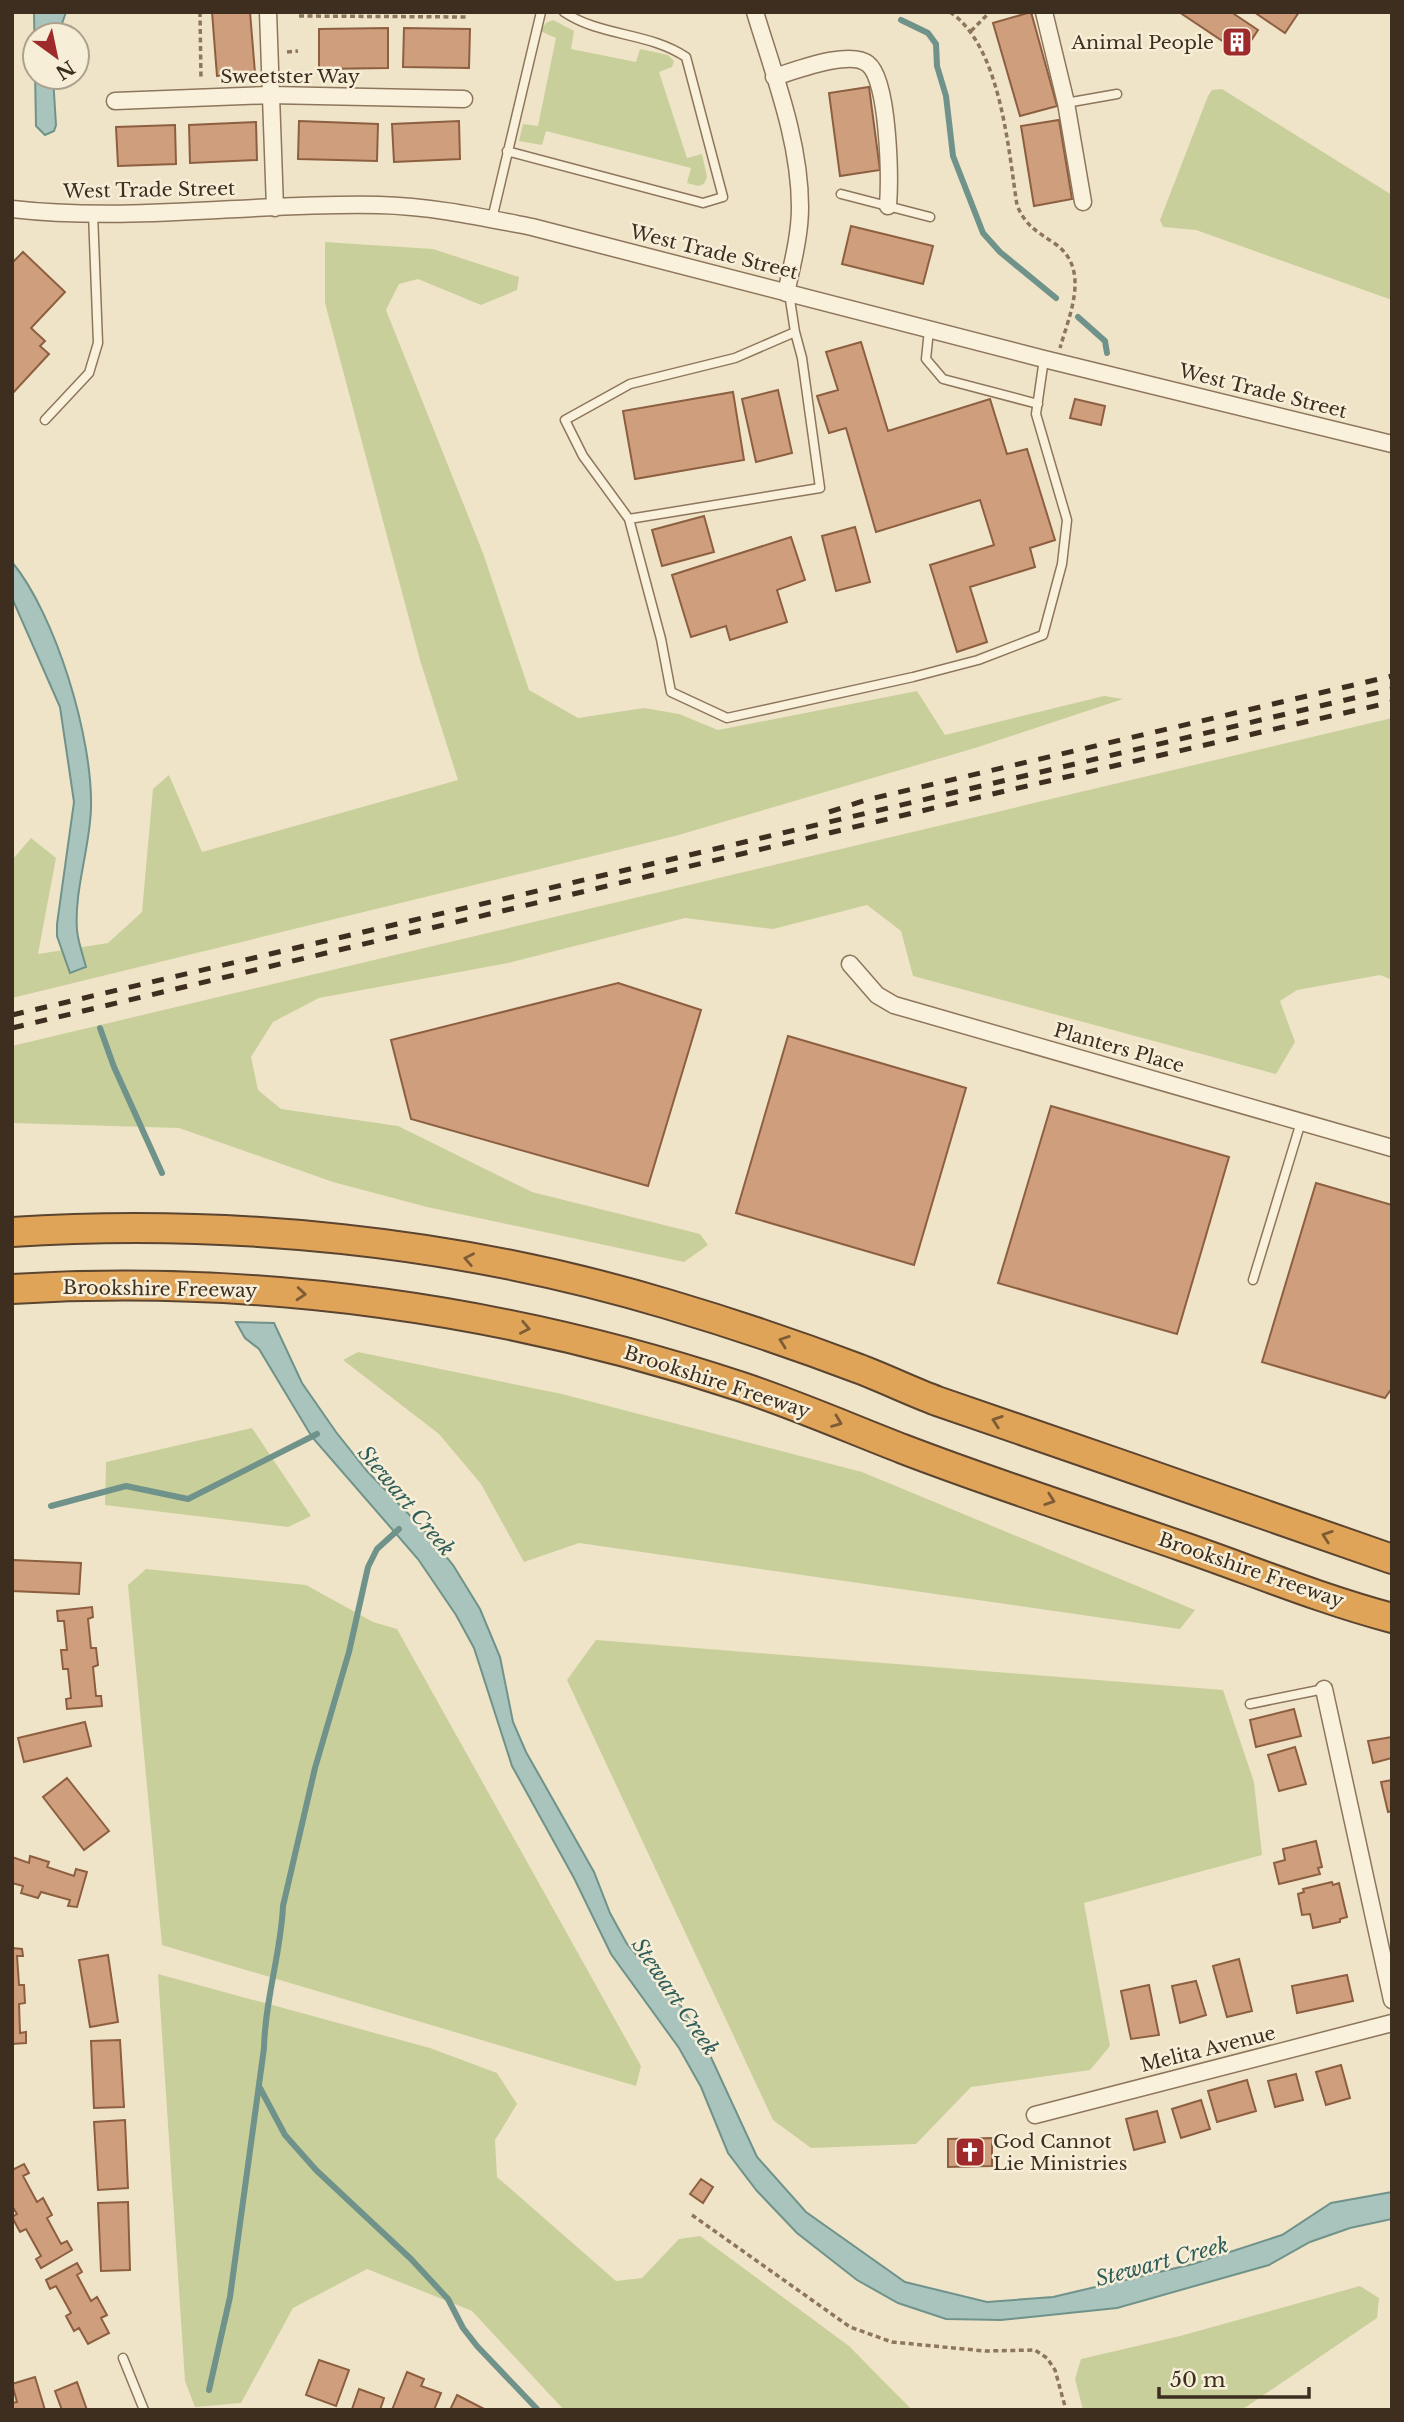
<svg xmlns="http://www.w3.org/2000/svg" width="1404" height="2422" font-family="'Libre Baskerville',serif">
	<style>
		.green { fill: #c9cf9b }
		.water { fill: #a9c4bc; stroke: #6f938a; stroke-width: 2 }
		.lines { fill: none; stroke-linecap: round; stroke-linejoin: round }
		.stream { stroke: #6f938a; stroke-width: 6 }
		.building { fill: #cf9f7d; stroke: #8d5f41; stroke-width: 2 }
		.lane-casing { stroke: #8d765c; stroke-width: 11 }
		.street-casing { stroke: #8d765c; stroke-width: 19 }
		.highway-casing { stroke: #5b4430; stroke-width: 32 }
		.path { stroke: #8d765c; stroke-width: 3.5; stroke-dasharray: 5 3.5; stroke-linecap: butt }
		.lane { stroke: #faf1dc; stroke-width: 8 }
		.street { stroke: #faf1dc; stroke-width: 16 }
		.highway { stroke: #e0a458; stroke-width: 28 }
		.rail { stroke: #3d2e20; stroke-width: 5; stroke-dasharray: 12 12; stroke-linecap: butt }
		.oneway { stroke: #7e5d36 }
		.labels { text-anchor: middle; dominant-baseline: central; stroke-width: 5; stroke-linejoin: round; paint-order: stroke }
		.poi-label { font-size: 19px; fill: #3d2e20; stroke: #f7eed8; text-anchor: end }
		.street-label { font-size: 19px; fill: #3d2e20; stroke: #f7eed8 }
		.water-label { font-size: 21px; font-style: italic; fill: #2f5d5a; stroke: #f7eed8 }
	</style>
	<rect width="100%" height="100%" fill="#f0e4c8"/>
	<!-- green -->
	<path class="green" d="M553 20 574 31 571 49 636 62 640 49 668 55 674 61 672 67 659 72 687 158 702 154 707 177 704 184 698 186 687 183 691 168 546 131 542 145 519 141 523 124 538 126 556 38 540 31 546 23Z
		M1222 89 1392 195V300L1196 230 1163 227 1160 220 1208 96 1212 90Z
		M325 242 433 249 519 277 517 290 481 305 418 279 399 284 386 310 483 553 529 690 578 718 644 708 679 714 718 730 917 691 945 735 1104 696 1123 699 975 748 675 836 12 998V860L31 838 56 858 38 954 108 943 142 912 153 789 169 775 202 852 458 780 420 660 325 303Z
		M1392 718V980L1380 975 1297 990 1280 1001 1295 1042 1276 1074 913 976 901 931 867 905 773 929 685 918 508 963 319 998 273 1022 251 1057 258 1090 281 1109 398 1126 532 1192 700 1234 708 1245 684 1262 427 1207 333 1182 179 1128 12 1123V1046Z
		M358 1352 562 1394 862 1472 1195 1610 1180 1629 579 1543 524 1562 481 1484 439 1434 343 1360Z
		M252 1428 311 1516 288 1527 105 1505 106 1462Z
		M146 1569 306 1585 373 1622 397 1629 641 2066 636 2086 162 1945 128 1585Z
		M596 1640 1223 1690 1254 1782 1262 1855 1084 1903 1110 2046 1090 2070 971 2087 916 2144 811 2148 773 2120 567 1680Z
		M158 1974 430 2048 497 2073 517 2104 495 2140 497 2177 616 2281 642 2278 679 2239 700 2236 849 2346 912 2410H564L472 2311 367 2269 293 2308 241 2403 195 2407 185 2381Z
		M1360 2286 1379 2298 1377 2318 1246 2407 1238 2410H1083L1075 2379 1081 2359 1180 2336Z"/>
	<!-- water -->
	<path class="water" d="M34 12H66L58 35H35V77H53L56 125 54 131 45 135 36 126Z
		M12 562C56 615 93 739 91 808 90 848 74 890 77 930 78 942 83 955 86 967L70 973 57 936V924L74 802 60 707 12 598Z
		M236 1322 274 1323 302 1383 336 1432 367 1471 426 1532 453 1565 480 1609 500 1657 513 1722 526 1752 594 1872 610 1913 627 1944 681 2006 703 2040 757 2157 806 2212 905 2282 987 2302 1053 2297 1193 2264 1282 2235 1331 2203 1392 2192V2219L1350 2228 1310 2242 1269 2265 1117 2308 1001 2320 946 2319 898 2303 857 2280 797 2233 757 2191 728 2153 701 2087 679 2048 611 1954 574 1878 512 1766 474 1648 456 1615 418 1559 312 1437 259 1349 245 1338Z"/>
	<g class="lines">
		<!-- stream -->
		<path class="stream" d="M901 20 928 33 936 44 937 66 946 96 953 156 983 233 1000 252 1056 298
			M1078 317 1105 341 1107 353
			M100 1028 114 1067 162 1173
			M51 1506 126 1486 188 1499 317 1434
			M260 2088 285 2135 316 2170 411 2259 448 2299 463 2328 477 2346 538 2410
			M209 2390 230 2297 264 2048C265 1999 281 1953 283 1906L315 1768 349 1652 368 1567 377 1549 399 1529"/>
	</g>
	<!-- building -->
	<path class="building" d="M212 12H250L255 73 217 76Z
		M1031 12 1057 106 1020 116 993 23Z
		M1179 12H1231L1258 30 1242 54Z
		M1254 12H1299L1285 33Z
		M388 28V68L319 69V29Z
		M404 28 470 29 469 68 403 67Z
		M869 87 880 170 840 176 829 93Z
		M1059 120 1072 199 1034 206 1021 126Z
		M299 121 378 124 377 161 298 159Z
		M459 121 460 159 394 162 392 124Z
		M256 122 257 160 190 163 189 125Z
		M175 125 176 164 118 166 116 127Z
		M851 226 933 246 923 284 842 264Z
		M23 252 65 292 31 328 45 341 40 346 49 354 12 394V263Z
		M861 342 888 431 990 399 1007 454 1027 449 1055 540 1030 548 1035 567 970 587 987 642 957 652 930 565 994 545 980 500 876 532 846 428 829 433 817 396 838 390 826 352Z
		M778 390 792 453 756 462 742 399Z
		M733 392 744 460 635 479 623 411Z
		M1075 399 1105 406 1101 425 1070 418Z
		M704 516 714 552 662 566 652 530Z
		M855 527 870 582 836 591 822 536Z
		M791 537 805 580 777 590 787 622 730 640 726 626 691 637 672 575Z
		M618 983 701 1010 648 1186 411 1119 391 1040Z
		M788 1036 966 1088 914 1265 736 1213Z
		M1051 1106 1229 1157 1177 1334 998 1283Z
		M1316 1183 1392 1205V1388L1385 1398 1262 1362Z
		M13 1560 81 1563 79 1594 12 1591Z
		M92 1607 93 1617 88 1619 91 1648H96L98 1665 93 1667 96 1696H101L102 1706 67 1709 66 1699 71 1698 68 1669H63L61 1650H67L64 1621H58L57 1611Z
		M1294 1709 1301 1736 1256 1747 1250 1720Z
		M85 1722 91 1746 24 1762 18 1738Z
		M1392 1737V1758L1373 1763 1368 1741Z
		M1295 1747 1306 1784 1279 1791 1268 1755Z
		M67 1778 109 1831 84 1850 43 1797Z
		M1392 1780V1811L1388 1812 1381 1782Z
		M1316 1841 1322 1867 1318 1868 1320 1874 1279 1884 1274 1863 1285 1860 1283 1849Z
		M30 1856 49 1862 47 1867 74 1876 76 1869 87 1872 77 1907 68 1906 70 1900 41 1892 38 1898 21 1893 23 1886 12 1883V1857L29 1863Z
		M1332 1882 1333 1885 1339 1883 1347 1917 1340 1919V1922L1313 1928 1310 1914 1302 1915 1298 1894 1304 1892 1303 1889Z
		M12 1948 22 1949 23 1956H17L19 1985H24L25 2003 19 2004 20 2033 26 2032V2043L12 2044Z
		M108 1955 118 2022 90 2027 79 1960Z
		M1239 1959 1252 2011 1227 2017 1213 1966Z
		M1347 1975 1353 2001 1297 2013 1292 1986Z
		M1196 1981 1206 2015 1180 2023 1172 1986Z
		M1149 1985 1159 2035 1131 2039 1121 1991Z
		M120 2040 124 2107 94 2108 91 2041Z
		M1341 2065 1350 2098 1326 2105 1316 2072Z
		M1296 2074 1303 2100 1275 2107 1268 2081Z
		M1247 2080 1256 2111 1217 2122 1208 2091Z
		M1201 2100 1210 2129 1181 2138 1172 2109Z
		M1157 2111 1165 2142 1134 2150 1126 2119Z
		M125 2120 128 2188 98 2190 94 2122Z
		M992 2138V2166L948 2167V2139Z
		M24 2164 29 2173 23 2176 37 2202 43 2198 52 2215 47 2218 61 2244 67 2241 72 2250 41 2268 36 2259 41 2256 26 2229 20 2232 12 2217 17 2214 12 2206V2170Z
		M701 2179 713 2187 703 2203 690 2194Z
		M128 2202 130 2270 101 2271 98 2203Z
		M77 2263 82 2272 77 2275 91 2301 97 2297 107 2315 101 2318 109 2333 88 2344 79 2328 74 2331 66 2316 71 2313 56 2286 50 2289 46 2280Z
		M319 2360 349 2370 336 2406 306 2395Z
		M407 2372 424 2379 421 2386 441 2393 434 2410H392Z
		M35 2377 45 2410H12V2403L17 2402 12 2384Z
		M77 2382 87 2410H62L55 2391Z
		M359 2389 384 2398 380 2410 352 2409Z
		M457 2395 486 2410H450Z"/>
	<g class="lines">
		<!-- lane casing -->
		<g class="lane-casing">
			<path id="lane" d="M1066 103 1117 94
				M507 151 703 203 723 197 686 57C649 32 601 37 564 12
				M841 194 930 217
				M492 219 541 12
				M789 293 795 332 735 358 630 384 565 420 583 456 629 519 661 639 671 692 727 718 913 677 978 660 1043 635 1062 564 1067 520 1036 414 1044 359
				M929 330 926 359 943 379 1038 404
				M45 420 89 373 98 343 93 213
				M629 519 820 488 802 358 795 332
				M1253 1280 1301 1122
				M1250 1704 1324 1689
				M123 2358 144 2410"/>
		</g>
		<!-- street casing -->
		<g class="street-casing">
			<path id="street" d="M268 12 275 208
				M755 12C774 75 800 141 800 207 800 236 792 265 786 293
				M1044 12 1066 103 1083 202
				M774 77C795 71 850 49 868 64 889 80 890 179 888 206
				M115 101 270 95 464 99
				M12 209C134 223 257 202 379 205 430 206 481 217 532 227L1044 359 1392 444
				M850 964 877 995 894 1005 1392 1148
				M1324 1689 1392 2000
				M1035 2115 1392 2023"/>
		</g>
		<!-- highway casing -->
		<g class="highway-casing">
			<path id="highway" d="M12 1232C229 1218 458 1241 667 1304 731 1323 794 1344 857 1368 884 1378 910 1391 937 1401 1089 1453 1240 1506 1392 1559
				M12 1289C259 1274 507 1309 742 1387 796 1405 849 1428 903 1449 994 1484 1088 1514 1181 1546 1251 1570 1320 1599 1392 1618"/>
		</g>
		<!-- path -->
		<path class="path" d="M200 12 201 80
			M950 12C1001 47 1008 148 1017 205 1025 225 1036 231 1054 243 1091 268 1070 313 1060 348
			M299 16 468 17
			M971 31 990 12
			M287 52 298 51
			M692 2215 850 2327 892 2342 985 2351 1035 2350 1047 2358 1055 2370 1066 2410"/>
		<!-- lane -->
		<use href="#lane" class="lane"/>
		<!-- street -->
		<use href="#street" class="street"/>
		<!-- highway -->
		<use href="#highway" class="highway"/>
		<!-- rail -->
		<path class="rail" d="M829 812 866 800 1392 676
			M12 1015 1392 689
			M12 1028 1005 791 1392 702"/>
	</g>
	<!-- one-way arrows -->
	<defs><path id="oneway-chevron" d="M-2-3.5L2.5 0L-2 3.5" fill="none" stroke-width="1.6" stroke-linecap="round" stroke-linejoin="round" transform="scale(1.75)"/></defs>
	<g class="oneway">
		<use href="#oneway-chevron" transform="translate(469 1259) rotate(-169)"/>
		<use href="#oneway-chevron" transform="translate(301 1294) rotate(5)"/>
		<use href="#oneway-chevron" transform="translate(525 1328) rotate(11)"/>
		<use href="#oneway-chevron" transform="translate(784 1341) rotate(-160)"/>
		<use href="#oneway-chevron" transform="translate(997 1421) rotate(-161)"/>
		<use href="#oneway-chevron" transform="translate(837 1422) rotate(21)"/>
		<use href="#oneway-chevron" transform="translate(1050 1500) rotate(19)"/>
		<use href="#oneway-chevron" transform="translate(1327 1536) rotate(-161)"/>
	</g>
	<!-- icons -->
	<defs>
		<g id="building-square" transform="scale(1.575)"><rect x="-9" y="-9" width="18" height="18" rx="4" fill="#9e2a2b" stroke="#f7eed8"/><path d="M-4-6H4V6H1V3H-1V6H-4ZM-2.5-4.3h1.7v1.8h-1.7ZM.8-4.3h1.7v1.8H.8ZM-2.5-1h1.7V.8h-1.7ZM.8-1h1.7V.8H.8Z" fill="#fff"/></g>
		<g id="church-square" transform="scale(1.575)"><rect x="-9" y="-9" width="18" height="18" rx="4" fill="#9e2a2b" stroke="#f7eed8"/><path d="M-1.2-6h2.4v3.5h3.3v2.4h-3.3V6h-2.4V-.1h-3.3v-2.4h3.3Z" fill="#fff"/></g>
	</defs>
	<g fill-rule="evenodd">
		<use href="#building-square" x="1237" y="42"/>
		<use href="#church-square" x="970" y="2152"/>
	</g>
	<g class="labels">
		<!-- poi labels -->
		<g class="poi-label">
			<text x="1214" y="42">Animal People</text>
			<text x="993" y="2141" text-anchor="start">God Cannot<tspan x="993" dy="22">Lie Ministries</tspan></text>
		</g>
		<!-- street labels -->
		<g class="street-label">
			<text x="290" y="76">Sweetster Way</text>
			<text transform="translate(149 190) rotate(-1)">West Trade Street</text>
			<text transform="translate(714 252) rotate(14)">West Trade Street</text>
			<text transform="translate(1263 391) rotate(14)">West Trade Street</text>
			<text transform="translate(1119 1048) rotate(16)">Planters Place</text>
			<text transform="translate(160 1289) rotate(1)">Brookshire Freeway</text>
			<text transform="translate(717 1382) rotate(18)">Brookshire Freeway</text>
			<text transform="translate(1251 1570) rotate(19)">Brookshire Freeway</text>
			<text transform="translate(1208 2049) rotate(-14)">Melita Avenue</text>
		</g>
		<!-- water labels -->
		<g class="water-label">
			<text transform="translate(406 1501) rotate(50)">Stewart Creek</text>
			<text transform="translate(675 1997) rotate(56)">Stewart Creek</text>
			<text transform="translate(1162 2262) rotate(-15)">Stewart Creek</text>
		</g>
	</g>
	<!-- border -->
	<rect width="1404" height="2422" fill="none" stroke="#3d2e20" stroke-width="28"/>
	<!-- north arrow -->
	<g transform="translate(56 56) rotate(147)"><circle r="33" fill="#f7eed8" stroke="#ada18e" stroke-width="2"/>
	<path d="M0-5L12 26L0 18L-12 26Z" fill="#9e2a2b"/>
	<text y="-10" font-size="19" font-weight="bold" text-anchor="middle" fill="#3d2e20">N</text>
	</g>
	<!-- scale -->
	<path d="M1159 2387v10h150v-10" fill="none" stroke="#3d2e20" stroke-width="3.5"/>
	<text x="1170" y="2387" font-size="21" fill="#3d2e20" stroke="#f7eed8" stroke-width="5" paint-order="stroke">50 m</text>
</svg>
